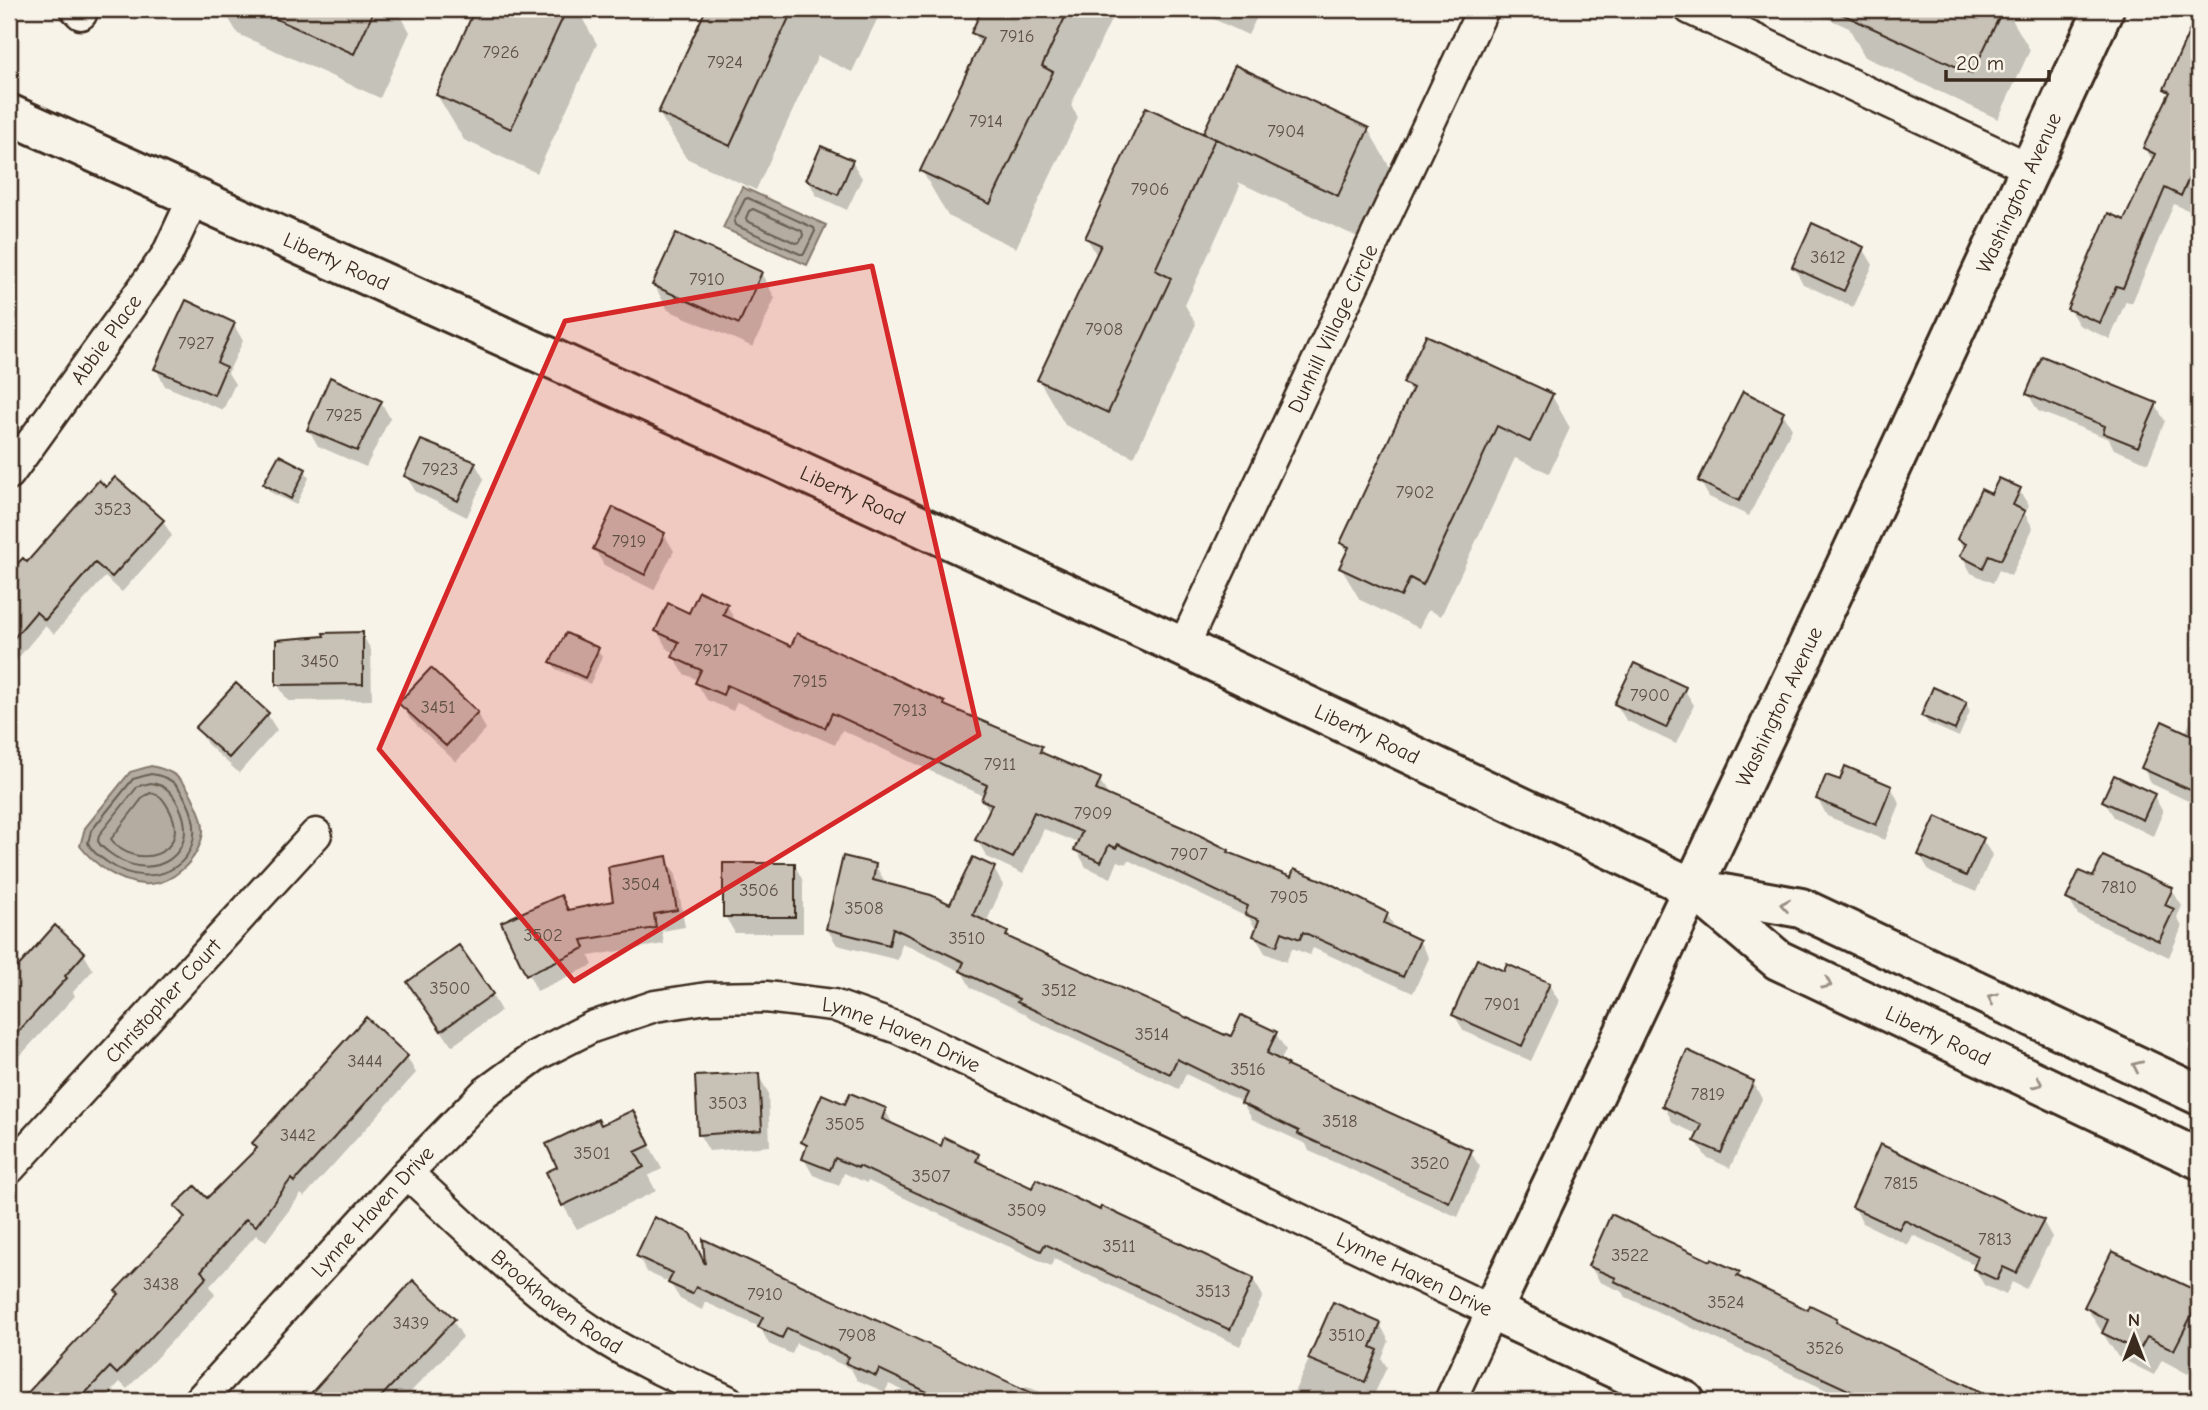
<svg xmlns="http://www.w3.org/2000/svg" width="2208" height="1410" font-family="'Comic Neue',sans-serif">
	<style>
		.water { fill: #b4aca0; stroke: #84786c; stroke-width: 2 }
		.shadow { fill: #0003; fill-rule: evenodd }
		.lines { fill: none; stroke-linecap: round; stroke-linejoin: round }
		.shore { stroke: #6b5e52; stroke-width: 2 }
		.building { fill: #c8c1b6; stroke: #3b2a1e; stroke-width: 2 }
		.street-casing { stroke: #3b2a1e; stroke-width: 35 }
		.secondary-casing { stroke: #3b2a1e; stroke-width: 44 }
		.primary-casing { stroke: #3b2a1e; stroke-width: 44 }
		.street { stroke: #f7f3e8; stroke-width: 30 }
		.secondary { stroke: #f7f3e8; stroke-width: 38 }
		.primary { stroke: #f7f3e8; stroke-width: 38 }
		.oneway { stroke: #998e83 }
		.marked { fill: #d62828; fill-opacity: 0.2; stroke: #d62828; stroke-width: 5; stroke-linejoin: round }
		.labels { text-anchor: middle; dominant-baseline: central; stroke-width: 7; stroke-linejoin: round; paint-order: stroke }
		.number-label { font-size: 18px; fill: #5e5044 }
		.street-label { font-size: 21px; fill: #3b2a1e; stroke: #f7f3e8 }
	</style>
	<rect width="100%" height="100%" fill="#f7f3e8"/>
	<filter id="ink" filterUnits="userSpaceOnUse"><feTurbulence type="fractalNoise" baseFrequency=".0143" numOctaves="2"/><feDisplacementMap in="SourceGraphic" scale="14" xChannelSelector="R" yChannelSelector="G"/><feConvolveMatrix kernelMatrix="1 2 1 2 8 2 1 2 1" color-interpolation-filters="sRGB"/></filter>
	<g filter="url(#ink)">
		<!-- water -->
		<path class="water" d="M742 187 826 225 807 265 723 228Z
			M151 766C171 770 182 777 192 796 197 807 204 820 203 832 199 860 171 887 143 884 118 882 95 865 80 846L85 828 130 772Z"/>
		<!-- shadow -->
		<path class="shadow" d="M223 9H397L410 32 380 98 238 34Z
			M477 9H577L597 44 537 173 464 140 437 95Z
			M707 9H882L852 72 818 56 756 190 686 158 659 113Z
			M984 9H1116L1071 105 1078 118 1016 248 948 216 922 171 981 46 973 33Z
			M1192 9H1261L1248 35Z
			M1807 9H2006L2030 50 1998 119 1865 57 1849 28Z
			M2199 14V192L2190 211 2174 204 2132 303 2126 301 2110 339 2079 325 2069 309 2125 222 2153 161 2145 148 2170 96 2166 89Z
			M1368 129 1394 175 1364 240 1238 182 1240 186 1185 305 1196 324 1134 457 1065 425 1039 380 1097 256 1087 238 1207 138 1205 133Z
			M852 162 862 178 847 210 817 196 808 180Z
			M1863 248 1873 265 1853 307 1803 284 1794 267Z
			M761 273 775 298 753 347 668 310 654 285Z
			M234 325 243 341 228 373 235 384 223 410 165 386 156 369Z
			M1405 383 1552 396 1570 428 1549 473 1515 458 1441 616 1428 610 1419 628 1360 600 1341 568 1348 553 1342 542 1412 394Z
			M2028 394 2155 404 2165 421 2148 463 2114 449 2109 439 2038 411Z
			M381 402 390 418 366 467 318 446 309 430Z
			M1783 413 1792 429 1749 516 1709 497 1700 481Z
			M475 463 484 479 467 517 416 492 406 476Z
			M305 470 309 478 296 505 270 492 265 484Z
			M99 482 106 489 163 521 172 536 122 592 105 577 54 634 45 626 9 669V586Z
			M2019 490 2029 506 2025 514 2033 528 2011 576 1999 570 1993 583 1971 573 1962 556 1965 550 1959 539 1992 496Z
			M664 534 674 551 654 590 604 565 594 549Z
			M727 605 737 624 792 648 944 703 947 708 1041 747 1047 757 1099 780 1110 798 1228 851 1229 854 1387 914 1397 931 1419 941 1429 958 1413 993 1313 948 1310 955 1292 948 1286 962 1265 953 1255 936 1257 931 1249 918 1128 860 1126 864 1118 861 1111 878 1086 867 1076 849 1079 843 1044 829 1023 874 987 857 977 840 990 812 983 800 984 796 842 730 835 745 737 702 733 711 707 700 697 683 698 680 684 674 674 657 676 653 667 649 657 631 690 615Z
			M362 634 371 650 372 700 288 701 278 685Z
			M597 649 602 657 590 684 556 669 552 662Z
			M1684 689 1694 705 1676 744 1626 720 1616 704Z
			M401 703 477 713 486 729 456 762 410 719Z
			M1966 703 1970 711 1959 737 1928 723 1923 716Z
			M2199 703V806L2152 784 2143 768 2185 734Z
			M267 714 277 730 239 773 207 744 198 728Z
			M1891 787 1900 804 1885 840 1827 816 1818 799Z
			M2154 796 2163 812 2153 836 2114 817 2104 801Z
			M1982 839 1992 855 1976 892 1930 872 1920 855Z
			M666 858 676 875 685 927 662 931 664 944 589 956 593 965 537 991 504 923 560 897 569 911 615 903Z
			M794 864 803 881V933H735L725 916Z
			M875 865 885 882 884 885 951 907 994 869 1003 885 986 923 1007 933 1011 939 1232 1038 1242 1018 1276 1034 1286 1050 1280 1062 1289 1069 1470 1151 1480 1167 1458 1217 1309 1151 1306 1144 1252 1119 1242 1102 1186 1074 1179 1089 1029 1018 1026 1014 971 988 962 972 902 943 898 960 837 945 827 929Z
			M2094 880 2172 890 2182 906 2177 917 2182 927 2169 957 2078 915 2068 898ZM2167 897H2171L2163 914 2160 913Z
			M55 928 84 954 93 970 73 992 75 996 9 1068V980Z
			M1505 973 1549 985 1559 1001 1531 1061 1464 1031 1454 1015Z
			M492 995 501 1011 452 1046 418 998Z
			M407 1057 416 1073 304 1197 301 1194 266 1241 256 1235 210 1286 215 1295 127 1389 120 1382 102 1401H20L120 1296 184 1220 176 1206 207 1200 258 1150 254 1143Z
			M758 1075 768 1092 770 1146 709 1151 699 1134Z
			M1753 1082 1762 1099 1730 1168 1706 1157 1696 1141 1699 1135 1673 1123 1664 1106Z
			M846 1106 885 1110 894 1126 941 1148 978 1155 986 1168 1032 1190 1253 1279 1263 1296 1240 1346 1054 1259 1051 1266 868 1181 867 1183 844 1173 839 1186 813 1175 804 1159 807 1150 803 1142Z
			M632 1112 662 1169 648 1176 656 1191 577 1229 563 1205 559 1168 601 1127Z
			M1854 1207 2043 1221 2052 1237 2026 1289 2012 1282 2006 1295 1984 1285 1975 1269 1976 1265 1913 1235 1908 1245 1863 1223Z
			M638 1256 706 1267 1023 1391 1026 1386 1061 1401H924L889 1384 885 1392 857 1380 851 1369 796 1343 792 1354 769 1344 760 1327 705 1302 702 1310 680 1299 670 1283 647 1272Z
			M1711 1263 1738 1273 1743 1281 1809 1312 1836 1320 1840 1326 1996 1401H1857L1853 1399 1850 1401 1626 1297 1623 1292 1600 1282 1590 1266Z
			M2171 1280 2199 1294V1352L2188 1374 2162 1360 2154 1375 2118 1357 2086 1307Z
			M1334 1305 1380 1324 1389 1341 1382 1359 1387 1367 1371 1401H1290Z
			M453 1321 463 1337 402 1401H322L316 1391Z
			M2010 1390 2033 1401H2004Z"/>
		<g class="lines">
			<!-- shore -->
			<path class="shore" d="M748 198 814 228 815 231 804 254H800L735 225 734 221 745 199Z
				M753 209 802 231 803 235 800 242 796 243 747 221 746 218 749 211Z
				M151 774C171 777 178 784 187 802 215 859 156 897 107 862 99 856 92 852 88 843L91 831 133 779Z
				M151 783C166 785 172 792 179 806 202 853 154 884 114 856 107 851 101 848 98 841L99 835 138 786Z
				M151 793C162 795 165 802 170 811 192 855 134 872 111 839L144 796Z"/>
		</g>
		<!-- building -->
		<path class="building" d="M254 9H375L354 54Z
			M475 9H567L511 129 436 95Z
			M706 9H793L730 146 658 113Z
			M982 9H1069L1042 66 1053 72 990 204 920 171 983 38 971 33Z
			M1831 9H2003L1972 74Z
			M2199 9V156L2181 196 2165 188 2123 288 2116 286 2100 323 2067 309 2108 213 2124 220 2155 154 2143 148 2170 92 2164 89Z
			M1235 65 1369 128 1338 196 1203 133Z
			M1146 107 1215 139 1155 270 1171 278 1108 413 1037 380 1101 245 1085 238Z
			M821 146 853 160 838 195 806 180Z
			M1812 223 1864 247 1844 291 1792 267Z
			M676 233 762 272 739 324 652 285Z
			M186 300 235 323 217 362 226 367 214 395 154 369Z
			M1426 335 1553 394 1530 442 1497 426 1423 585 1410 578 1401 597 1339 568 1349 547 1340 543 1413 388 1403 383Z
			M2042 356 2157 403 2138 447 2103 433 2105 426 2026 394Z
			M330 377 382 401 357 451 307 430Z
			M1743 391 1784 412 1739 501 1698 481Z
			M421 440 476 462 458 501 404 476Z
			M279 455 306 469 291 499 263 484Z
			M115 477 164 520 112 577 95 563 45 620 36 612 9 644V572L23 558 27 562 99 480 106 487Z
			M1999 478 2021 488 2013 505 2025 511 2001 560 1989 555 1983 568 1960 556 1966 544 1957 539 1981 489 1991 494Z
			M613 507 665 533 645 575 593 549Z
			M699 591 728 604 723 615 791 646 797 633 945 702 944 705 1042 746 1040 752 1101 778 1096 790 1191 831 1229 850 1228 852 1291 877 1294 869 1329 883 1388 913 1384 923 1420 940 1403 977 1303 932 1300 939 1282 932 1277 946 1253 936 1259 920 1245 914 1248 906 1118 844 1116 848 1109 845 1101 862 1074 850 1082 832 1034 812 1013 858 975 840 992 804 981 800 987 785 832 713 825 728 727 685 723 695 695 683 701 670 672 657 679 642 655 631 668 603 689 613Z
			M363 632V684L276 685V640L324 636 323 633Z
			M566 633 599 648 585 678 550 662Z
			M1634 663 1686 687 1666 728 1614 704Z
			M431 668 478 712 446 746 398 703Z
			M236 683 269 713 229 758 195 728Z
			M1933 687 1967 702 1955 730 1921 716Z
			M2162 721 2199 738V794L2141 768Z
			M1845 766 1892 786 1876 825 1816 799 1826 775 1840 780Z
			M2114 775 2155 794 2143 820 2102 801Z
			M1936 816 1984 838 1966 876 1918 855Z
			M667 856 677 910 654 914 656 928 582 940 585 948 526 975 501 922 561 895 568 910 613 901 608 867Z
			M843 856 876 864 873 880 931 895 950 904 973 857 995 867 973 915 1008 932 1006 936 1225 1035 1226 1034 1231 1036 1241 1015 1277 1032 1267 1053 1288 1064 1287 1066 1472 1150 1449 1202 1298 1134 1299 1131 1241 1103 1246 1093 1177 1059 1170 1074 1017 1002 1019 999 960 971 964 962 893 928 889 945 826 929Z
			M2103 856 2173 888 2165 905 2174 909 2159 941 2066 899 2079 871 2093 877Z
			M723 863H795V917H723Z
			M55 925 85 953 65 976 67 978 9 1042V977Z
			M459 945 493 994 441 1031 407 982Z
			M1477 959 1504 971 1507 964 1550 983 1522 1046 1452 1015Z
			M366 1017 408 1056 294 1182 291 1179 256 1226 246 1219 201 1271 207 1277 117 1374 110 1367 78 1401H20L119 1294 115 1291 185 1217 174 1206 195 1186 207 1198 257 1148 252 1143Z
			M1687 1050 1754 1081 1721 1153 1694 1141 1702 1125 1662 1106Z
			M759 1073 762 1130 698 1135 695 1076Z
			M850 1093 886 1108 882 1119 941 1146 944 1137 979 1154 976 1161 1032 1188 1036 1179 1100 1210 1101 1206 1254 1278 1230 1330 1045 1244 1041 1251 859 1166 858 1168 835 1158 830 1170 802 1159 807 1145 801 1142 822 1094 845 1104Z
			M633 1110 650 1145 635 1152 644 1167 562 1206 546 1172 557 1167 546 1144 598 1119 601 1125Z
			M1880 1144 2044 1220 2016 1273 2003 1267 1997 1280 1973 1269 1978 1256 1953 1243 1904 1220 1899 1229 1852 1207Z
			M1611 1214 1710 1261 1711 1259 1740 1272 1737 1276 1808 1310 1810 1305 1837 1318 1836 1322 2000 1401H1872L1614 1281 1616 1278 1588 1266Z
			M654 1217 690 1233 705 1264 703 1239 1049 1401H946L879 1369 876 1376 845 1363 849 1357 787 1328 782 1338 758 1327 763 1317 696 1287 692 1294 668 1283 673 1273 636 1256Z
			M2112 1251 2199 1292V1301L2174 1350 2147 1337 2139 1351 2102 1333 2108 1320 2084 1307Z
			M413 1280 455 1319 377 1401H304Z
			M1333 1302 1381 1323 1371 1347 1378 1350 1365 1382 1308 1359Z"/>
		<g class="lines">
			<!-- street casing -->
			<g class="street-casing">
				<g id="street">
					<path d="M76 9 81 14"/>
					<path d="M1690 9 2029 168"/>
					<path id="s1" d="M9 474 167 255 194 197"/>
					<path id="s2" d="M1183 647 1483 9"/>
					<path id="s3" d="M9 1169 316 834"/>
					<path id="s4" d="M407 1173C468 1228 526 1288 595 1333 636 1360 683 1380 728 1401"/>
					<path id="s5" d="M199 1401 407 1173 485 1093 537 1055 592 1027 655 1006 707 998 766 997 833 1005 898 1028 1492 1311 1450 1401"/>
				</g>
			</g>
			<!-- secondary casing -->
			<g class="secondary-casing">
				<g id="secondary">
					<path id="s6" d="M1685 1401 1492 1311 1850 557 2104 9"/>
				</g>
			</g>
			<!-- primary casing -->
			<g class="primary-casing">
				<g id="primary">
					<path id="s7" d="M9 114 744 445 1183 647 1693 888 1778 960 2199 1159"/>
					<path d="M1695 889 1801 908 2199 1095"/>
				</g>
			</g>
			<!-- street -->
			<use href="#street" class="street"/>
			<!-- secondary -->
			<use href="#secondary" class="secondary"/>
			<!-- primary -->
			<use href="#primary" class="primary"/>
		</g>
		<!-- one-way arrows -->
		<defs><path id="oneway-chevron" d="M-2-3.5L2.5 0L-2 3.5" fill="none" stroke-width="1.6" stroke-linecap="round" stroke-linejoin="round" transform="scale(1.75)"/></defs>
		<g class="oneway">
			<use href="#oneway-chevron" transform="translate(1785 905) rotate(-170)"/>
			<use href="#oneway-chevron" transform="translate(1827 984) rotate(25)"/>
			<use href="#oneway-chevron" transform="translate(1992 998) rotate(-155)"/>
			<use href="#oneway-chevron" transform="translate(2137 1066) rotate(-155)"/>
			<use href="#oneway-chevron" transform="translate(2038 1083) rotate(25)"/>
		</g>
	</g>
	<!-- marked area -->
	<path class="marked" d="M872 266 979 735 574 981 379 749 565 321Z"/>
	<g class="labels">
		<!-- number labels -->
		<g class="number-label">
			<text x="1017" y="36">7916</text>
			<text x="501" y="52">7926</text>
			<text x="725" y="62">7924</text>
			<text x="986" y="121">7914</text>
			<text x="1286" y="131">7904</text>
			<text x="1150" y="189">7906</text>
			<text x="1828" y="257">3612</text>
			<text x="707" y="279">7910</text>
			<text x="1104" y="329">7908</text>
			<text x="196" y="343">7927</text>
			<text x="344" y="415">7925</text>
			<text x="440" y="469">7923</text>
			<text x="1415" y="492">7902</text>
			<text x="113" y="509">3523</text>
			<text x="629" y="541">7919</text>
			<text x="711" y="650">7917</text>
			<text x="320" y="661">3450</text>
			<text x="810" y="681">7915</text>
			<text x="1650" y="695">7900</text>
			<text x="438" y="707">3451</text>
			<text x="910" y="710">7913</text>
			<text x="1000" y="764">7911</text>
			<text x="1093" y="813">7909</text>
			<text x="1189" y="854">7907</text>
			<text x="641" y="884">3504</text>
			<text x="2119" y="887">7810</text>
			<text x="759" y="890">3506</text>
			<text x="1289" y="897">7905</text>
			<text x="864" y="908">3508</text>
			<text x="543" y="935">3502</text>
			<text x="967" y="938">3510</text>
			<text x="450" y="988">3500</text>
			<text x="1059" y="990">3512</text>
			<text x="1502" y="1004">7901</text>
			<text x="1152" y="1034">3514</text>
			<text x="365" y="1061">3444</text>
			<text x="1248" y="1069">3516</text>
			<text x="1708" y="1094">7819</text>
			<text x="728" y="1103">3503</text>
			<text x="1340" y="1121">3518</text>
			<text x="845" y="1124">3505</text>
			<text x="298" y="1135">3442</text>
			<text x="592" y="1153">3501</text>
			<text x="1430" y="1163">3520</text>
			<text x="931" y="1176">3507</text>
			<text x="1901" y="1183">7815</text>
			<text x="1027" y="1210">3509</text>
			<text x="1995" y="1239">7813</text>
			<text x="1119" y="1246">3511</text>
			<text x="1630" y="1255">3522</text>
			<text x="161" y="1284">3438</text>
			<text x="1213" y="1291">3513</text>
			<text x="765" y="1294">7910</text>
			<text x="1726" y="1302">3524</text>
			<text x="411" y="1323">3439</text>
			<text x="857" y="1335">7908</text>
			<text x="1347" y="1335">3510</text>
			<text x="1825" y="1348">3526</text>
		</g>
		<!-- street labels -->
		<g class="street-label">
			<text stroke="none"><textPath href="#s6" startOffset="1449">Washington Avenue</textPath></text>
			<text stroke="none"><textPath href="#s7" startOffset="359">Liberty Road</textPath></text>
			<text stroke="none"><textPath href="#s2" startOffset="352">Dunhill Village Circle</textPath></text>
			<text stroke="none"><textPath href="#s1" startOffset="166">Abbie Place</textPath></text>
			<text stroke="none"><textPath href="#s7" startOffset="926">Liberty Road</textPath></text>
			<text stroke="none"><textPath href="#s6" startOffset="882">Washington Avenue</textPath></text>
			<text stroke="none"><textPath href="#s7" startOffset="1493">Liberty Road</textPath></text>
			<text stroke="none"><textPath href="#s3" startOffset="228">Christopher Court</textPath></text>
			<text stroke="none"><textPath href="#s7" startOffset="2142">Liberty Road</textPath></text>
			<text stroke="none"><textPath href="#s5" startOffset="866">Lynne Haven Drive</textPath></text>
			<text stroke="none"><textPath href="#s5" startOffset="257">Lynne Haven Drive</textPath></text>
			<text stroke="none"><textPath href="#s5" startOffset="1433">Lynne Haven Drive</textPath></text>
			<text stroke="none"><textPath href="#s4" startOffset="198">Brookhaven Road</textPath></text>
		</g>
	</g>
	<!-- margin -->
	<rect width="2208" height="1410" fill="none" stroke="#f7f3e8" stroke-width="35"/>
	<rect x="18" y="18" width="2173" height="1375" fill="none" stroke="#3b2a1e" stroke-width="2.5" filter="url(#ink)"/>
	<!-- north arrow -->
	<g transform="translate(2134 1336)" stroke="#f7f3e8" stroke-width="5" paint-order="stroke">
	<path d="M0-5L12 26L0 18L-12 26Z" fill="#3b2a1e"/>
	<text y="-10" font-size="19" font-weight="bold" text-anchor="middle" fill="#3b2a1e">N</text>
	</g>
	<!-- scale -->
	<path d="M1946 70v10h103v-10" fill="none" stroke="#3b2a1e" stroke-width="3.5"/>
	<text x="1956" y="70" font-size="21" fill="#3b2a1e" stroke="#f7f3e8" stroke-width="5" paint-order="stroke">20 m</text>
</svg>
